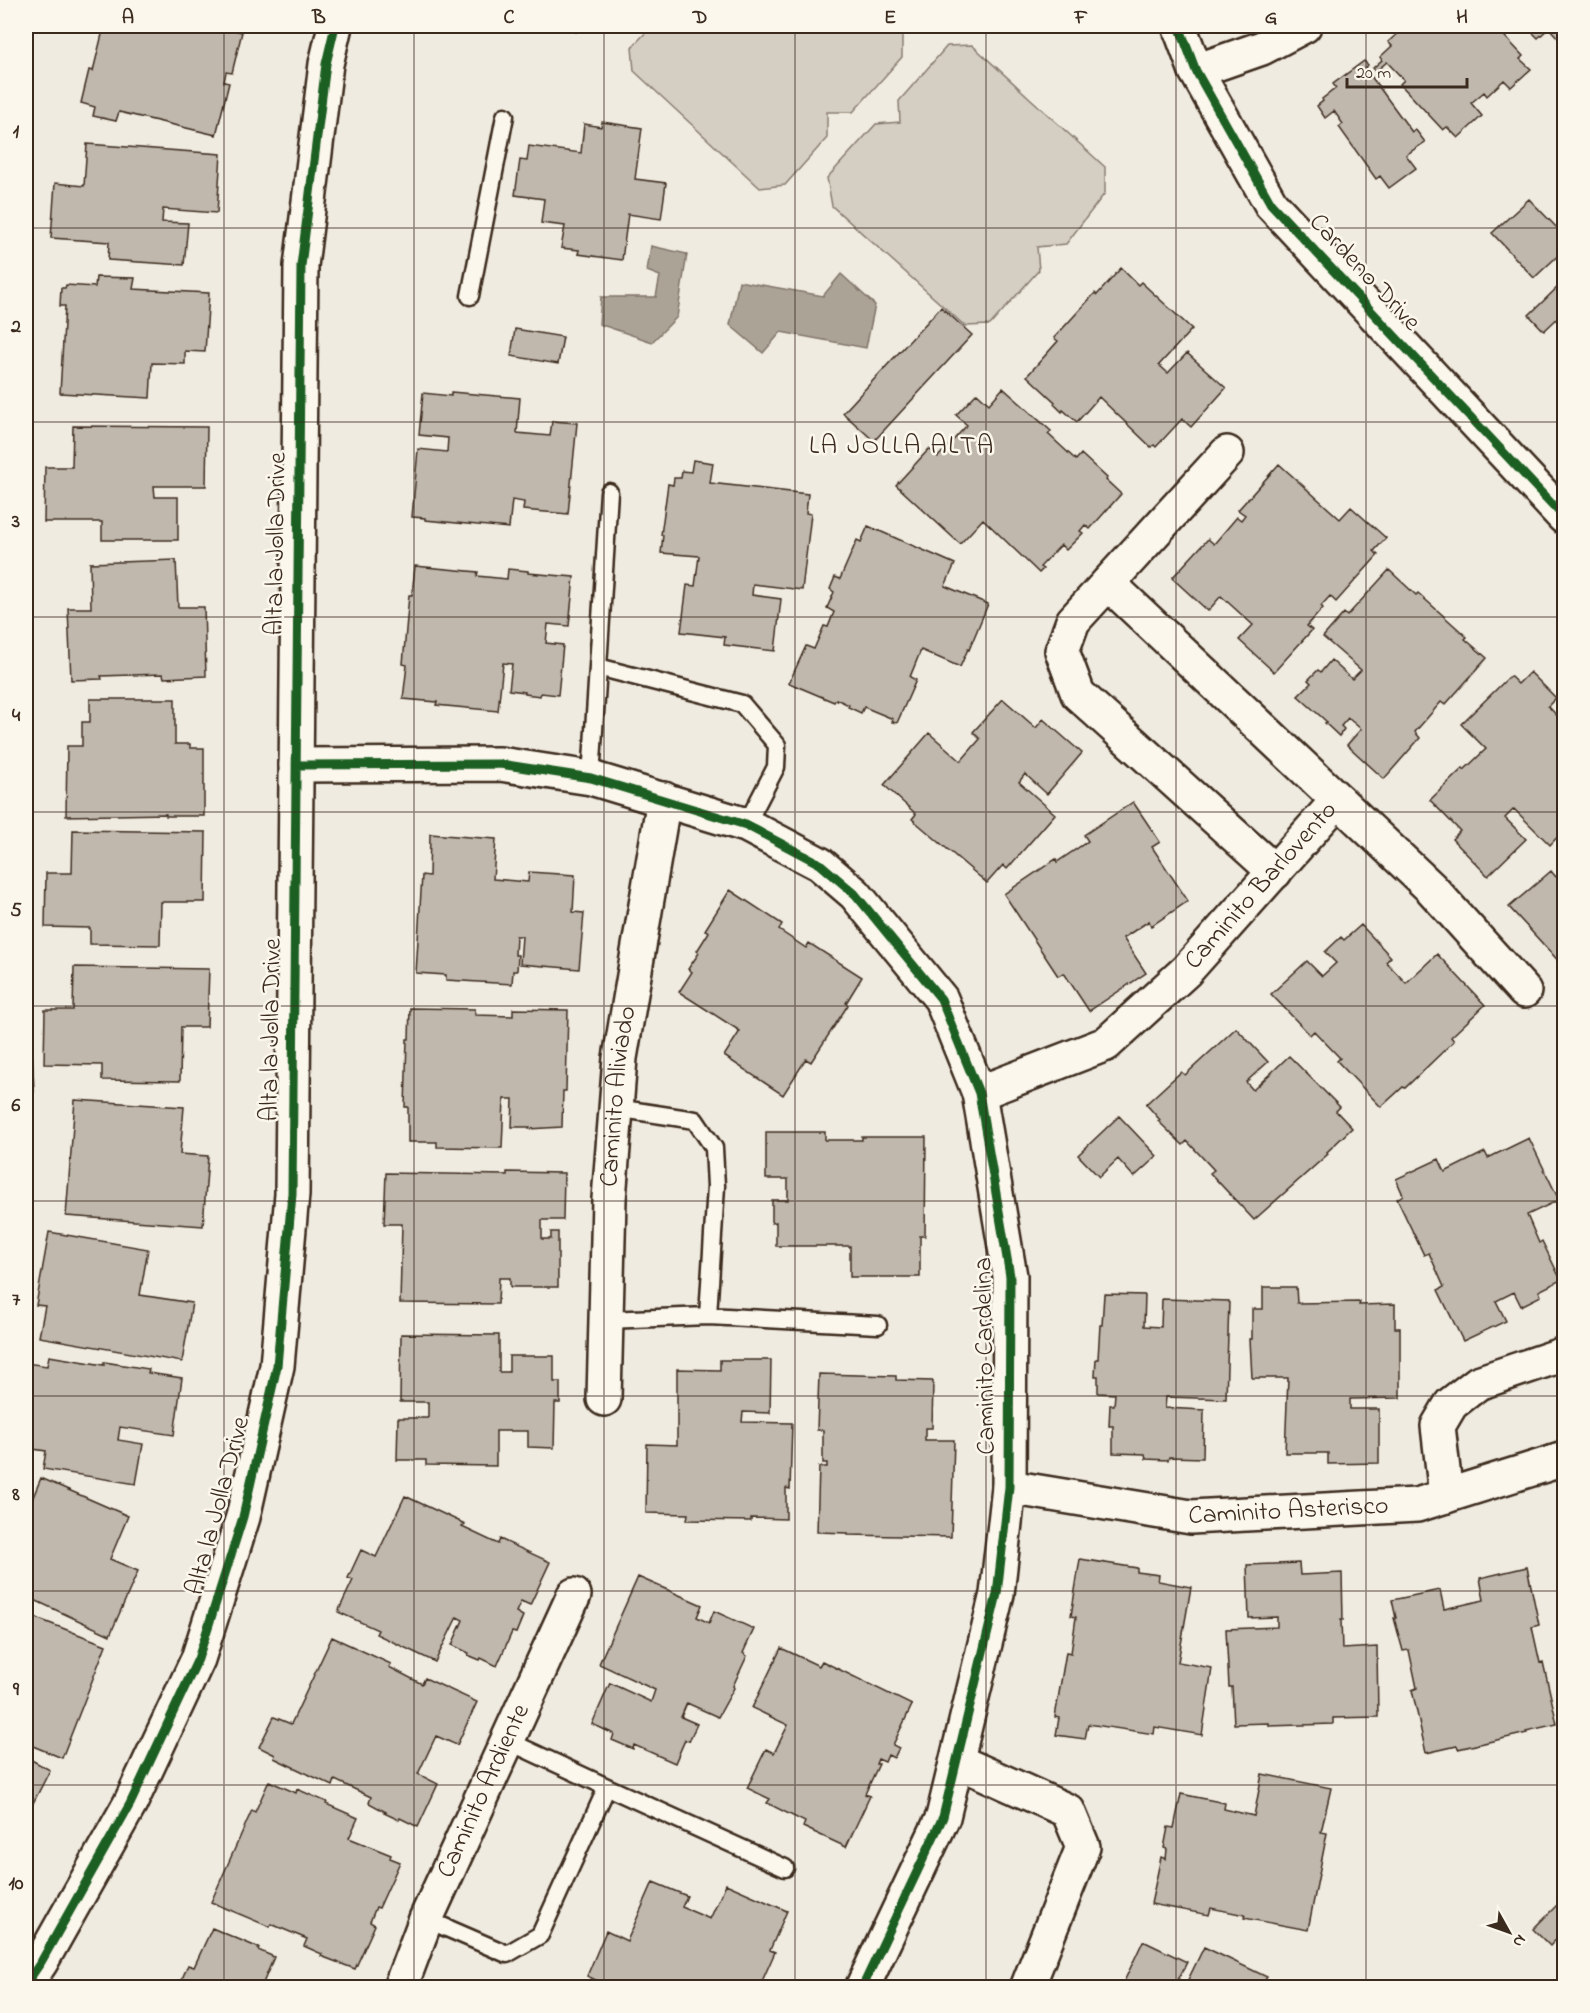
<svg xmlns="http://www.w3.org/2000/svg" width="1590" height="2013" font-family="'Indie Flower',sans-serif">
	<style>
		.green { fill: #d5cec3; stroke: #887c70; stroke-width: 1.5 }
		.water { fill: #aca397; stroke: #7f7367; stroke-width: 1.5 }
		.building { fill: #c0b8ad; stroke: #3b2a1e; stroke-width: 1.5 }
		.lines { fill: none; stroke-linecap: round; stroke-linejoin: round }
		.lane-casing { stroke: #3b2a1e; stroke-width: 21 }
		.street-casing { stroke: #3b2a1e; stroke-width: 38 }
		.secondary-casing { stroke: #3b2a1e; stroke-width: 38 }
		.lane { stroke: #fbf7ec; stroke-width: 16 }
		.street { stroke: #fbf7ec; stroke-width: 33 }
		.secondary { stroke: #fbf7ec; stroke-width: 33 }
		.cycleway-casing { stroke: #fbf7ec; stroke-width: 13 }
		.cycleway { stroke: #1b5e20; stroke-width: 9 }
		.grid { fill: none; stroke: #3b2a1e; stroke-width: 1.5; stroke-opacity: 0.55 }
		.labels { text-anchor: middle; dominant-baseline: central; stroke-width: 5; stroke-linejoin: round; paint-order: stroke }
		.street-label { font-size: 26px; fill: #3b2a1e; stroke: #fbf7ec }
		.neighbourhood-label { font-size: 27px; letter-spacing: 1.5px; fill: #3b2a1e; stroke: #fbf7ec }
		.neatline { fill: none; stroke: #3b2a1e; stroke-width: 2 }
		.grid-label { font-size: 20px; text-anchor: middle; font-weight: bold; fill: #3b2a1e }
	</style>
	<rect width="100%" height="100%" fill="#f0ebe0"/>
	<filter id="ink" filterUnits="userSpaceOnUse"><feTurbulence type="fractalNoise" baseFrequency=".0167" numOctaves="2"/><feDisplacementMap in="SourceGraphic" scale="12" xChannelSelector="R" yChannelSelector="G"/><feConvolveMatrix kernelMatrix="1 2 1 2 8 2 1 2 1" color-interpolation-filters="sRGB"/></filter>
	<g filter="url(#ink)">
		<!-- green -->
		<path class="green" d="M652 26H931L928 29 902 30V57L853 112H827V138L785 185 760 188 634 71 632 47Z
			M972 45 1105 167V193L1066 244 1037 247 1039 270 990 325 965 326 832 206 827 178 876 124 900 122 899 101 947 46Z"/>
		<!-- water -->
		<path class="water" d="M651 246 687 254 677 317 652 342 599 324 601 297H656L660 276 647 271Z
			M841 274 875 305 866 348 781 332 763 353 730 325 739 281 823 296Z"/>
		<!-- building -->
		<path class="building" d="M104 26H216L242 32 232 73 226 72 224 82 229 83 216 135 119 112 116 121 93 116 95 107 81 103 89 70 93 71Z
			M569 26H582L576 32Z
			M1406 26H1495L1523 56 1520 59 1531 69 1511 87 1504 80 1487 96 1484 92 1471 103 1482 116 1458 138 1447 127 1443 130 1400 84 1404 80 1387 62 1376 71 1373 68 1382 60 1380 57 1392 46 1388 42Z
			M1520 26H1564V35L1560 40 1549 28 1538 38 1529 29 1526 32Z
			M1364 61 1368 65 1365 68 1412 132 1415 129 1425 142 1406 155 1416 168 1389 188 1380 176 1376 179 1339 127 1343 124 1334 111 1325 118 1317 106 1323 101 1322 99 1336 88 1333 84Z
			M602 122 642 128 635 179 666 183 661 219 628 214 622 260 578 254 579 250 561 248 565 226 541 223 544 199 515 195 520 160 527 161 529 146 581 153 584 124 601 127Z
			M87 144 221 154 217 213 163 209 162 222 188 223 184 265 108 260 109 242 51 238 55 183 84 186Z
			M1529 199 1564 235V253L1563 251 1534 278 1492 233Z
			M1121 268 1138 285 1141 282 1192 329 1159 365 1168 373 1187 353 1226 388 1191 427 1182 419 1156 447 1154 445 1151 447 1099 397 1077 422 1063 410 1062 412 1054 404 1055 402 1027 376 1058 341 1054 338 1095 293 1097 295Z
			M96 277 135 278 133 289 209 293 205 352 185 351V364L152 363 150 398 60 393 65 306H60L61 288H65L66 285 95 287Z
			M1564 281V312L1544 331 1529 315Z
			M941 307 972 335 874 441 843 413Z
			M515 329 563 337 558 364 511 356Z
			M1003 388 1051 431 1048 434 1076 460 1081 454 1107 478 1106 480 1121 494 1090 529 1085 525 1080 531 1083 533 1066 550 1061 545 1040 567 1043 569 1039 573 983 519 960 544 896 485 929 449 938 457 967 425 956 415 977 393 989 404Z
			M451 392 520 398 517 433 550 436 552 421 577 423 568 514 523 510 524 502 512 500 509 528 425 520V518L412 517 418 449 447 452 448 438 419 435 423 393 451 396Z
			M73 426 207 427 206 486H154L155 497H178V540H102V522H44L45 467H72Z
			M693 460 713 463 710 483 808 494 806 513 811 514 802 590 753 584 752 595 781 599 775 651 724 645 725 637 681 632 687 585 695 586 699 556 661 553 663 535H661L668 484 673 485 674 478H681L682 471 691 472Z
			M1279 464 1340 519 1351 507 1386 538 1374 551 1378 555 1336 602 1330 596 1321 606 1323 608 1307 626 1312 630 1274 672 1239 640 1253 625 1221 596 1208 611 1172 578 1208 539 1214 544 1237 517 1241 520 1245 515 1238 510Z
			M868 526 955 564 945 586 988 604 969 650 968 649 960 667 921 650 910 677 916 680 897 723 892 722 893 719 864 707 861 713 848 707 849 705 836 699 834 702 789 683 806 646 814 649 824 626 828 627 834 612 827 608 834 592 830 589 835 577 840 579 857 540 861 542Z
			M176 560 178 607H204L206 676 164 678 163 674 101 676 102 679 71 680 68 608H91L90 563Z
			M415 566 478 572 477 576 507 579 508 569 528 571V573L574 577 569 626 548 624 546 643 563 645 558 695 541 693 540 696 525 694V692L509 690 512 664 503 663 498 711 436 705 437 702 403 699 407 665 403 664 409 595H412Z
			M1389 570 1416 595 1418 593 1467 637 1465 639 1487 658 1445 705 1441 702 1415 732 1420 738 1384 779 1347 745 1361 729 1348 718 1341 726 1344 729 1339 736 1325 723 1327 722 1298 696 1311 683 1308 680 1318 670 1321 672 1331 660 1352 679 1361 670 1323 637 1344 613 1347 616Z
			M1530 672 1556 698 1548 706 1564 723V830L1550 845 1514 809 1505 818 1526 839 1488 876 1452 839 1460 831 1430 800 1463 768 1464 770 1486 749 1461 724 1510 676 1518 684Z
			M90 699H175V744H190V748H204V816H166V814L66 816 67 746H82V722H90Z
			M1003 699 1036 728 1043 719 1082 753 1047 794 1025 774 1019 782 1055 814 1007 869 1003 865 987 883 912 819 916 814 884 785 929 733 961 761 980 739 973 732Z
			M1133 802 1160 842 1152 847 1188 901 1151 926 1149 921 1123 938 1146 973 1089 1011 1064 973 1058 976 1004 894 1056 859 1057 862 1088 841 1084 835Z
			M73 830 206 832 205 902H161L160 945 90 944V928L45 927 46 873H72Z
			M430 834 496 839 493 879 528 882 529 872 575 875 573 912 584 913 579 969 520 964 522 936H516L515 955H518L517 971H513L512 984 446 980V975L416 973 422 875 429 876Z
			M1564 869V967L1509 907 1551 871 1556 877Z
			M730 890 782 924 779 930 806 948 809 943 862 977 846 1003 848 1005 811 1062 806 1059 783 1095 724 1056 740 1031 679 992 692 972 688 969 699 953 697 951 709 932 705 930Z
			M1361 925 1391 957 1386 962 1406 983 1437 954 1485 1005 1451 1037 1454 1041 1405 1088 1403 1087 1381 1107 1337 1061 1340 1058 1314 1031 1310 1035 1271 994 1307 961 1322 976 1336 963 1325 952 1341 937 1344 940Z
			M28 956 34 1092H26V957Z
			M74 967 209 969 207 1027H181L180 1081 102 1080V1065L44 1064 45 1010H73Z
			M410 1008 475 1009V1015L513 1016V1009L568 1010 566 1091H563L562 1127 529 1129 530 1127H512L513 1099H504L502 1148 437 1147V1142H408V1107H405L407 1039H409Z
			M1236 1028 1268 1062 1246 1082 1253 1090 1289 1056 1340 1107 1336 1111 1352 1128 1327 1152 1328 1154 1254 1220 1210 1173 1214 1170 1187 1141 1183 1145 1158 1121 1160 1120 1146 1104 1181 1072 1185 1075Z
			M75 1100 184 1107 180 1154 208 1156 203 1226 66 1216Z
			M1119 1116 1157 1156 1134 1177 1118 1159 1099 1177 1078 1155Z
			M766 1132H825V1140H862V1137H926L925 1236H920V1277H850V1246H776V1222L772 1223V1200H788V1179H766Z
			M1529 1138 1559 1200 1527 1215 1539 1243 1542 1241 1561 1280 1539 1291 1541 1296 1521 1306 1514 1292 1496 1301 1506 1321 1463 1341 1438 1290 1444 1287 1429 1253 1424 1255 1397 1199 1403 1195 1396 1179 1439 1159 1445 1172 1485 1152 1488 1158Z
			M507 1172 564 1173 563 1220H542V1239H551V1232H558V1287H510V1278H499L498 1304 400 1303 402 1224H384L386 1173 507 1175Z
			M49 1232 148 1249 140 1295 192 1303 182 1362 39 1337 45 1306 36 1305Z
			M1263 1287H1296L1297 1303 1360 1302 1359 1305 1395 1304V1328H1400V1398L1350 1399V1409H1379V1463L1328 1464V1453H1285L1288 1378H1252L1250 1339H1252V1309H1263Z
			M1104 1294 1145 1295 1144 1326 1161 1327 1162 1299 1229 1301 1226 1399 1166 1397 1165 1408 1204 1410 1203 1458 1169 1457 1168 1460 1146 1459 1145 1454 1113 1453V1426H1109L1110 1405H1114L1115 1394 1098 1393V1376H1095L1096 1359H1098L1100 1325H1102Z
			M401 1334 499 1335V1372H509V1356H554V1382H560V1403H555L554 1448 528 1447V1431H496V1466L426 1465V1460H397L398 1418H428V1402H400Z
			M49 1356 104 1365V1362L149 1369 148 1373 182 1378 174 1435 120 1427 118 1440 143 1444 136 1484 43 1469 46 1451 26 1448V1363L47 1366Z
			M720 1360H771L770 1413 743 1412 742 1422 792 1423 790 1489 786 1488V1519L751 1518V1521L687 1520 688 1514 646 1513 647 1444 677 1445V1369L720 1370Z
			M819 1374 896 1376V1380L933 1381 932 1428H925V1440H954L951 1537 848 1535V1533L817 1532 819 1467H827V1463H823V1430H817Z
			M41 1478 128 1516 110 1559 138 1571 110 1635 28 1597 26 1601V1514Z
			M405 1496 465 1524 462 1527 498 1544 500 1539 550 1562 530 1605 521 1601 516 1612 523 1616 516 1633 512 1632 497 1666 481 1658 480 1660 468 1655 469 1653 452 1645 463 1620 457 1617 435 1662 376 1634 378 1630 338 1612 353 1580 348 1578 361 1550 376 1557Z
			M1564 1533V1550L1558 1535Z
			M1080 1559 1137 1568V1572L1159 1575 1158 1581 1191 1587 1178 1662 1212 1668 1202 1735 1155 1727 1154 1734 1088 1724 1085 1739 1056 1735 1059 1718 1055 1717 1066 1652 1071 1653 1076 1617 1071 1616Z
			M1299 1563 1300 1575 1342 1573 1343 1620H1341L1342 1649 1377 1647 1378 1717 1333 1718V1724L1269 1726V1723L1234 1724 1232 1687H1229L1226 1629 1277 1627V1617L1249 1618 1247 1565Z
			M1527 1567 1539 1625 1532 1627 1540 1663 1543 1662 1557 1724 1526 1731 1527 1733 1458 1749 1457 1746 1426 1753 1412 1690 1417 1688 1409 1650 1403 1651 1394 1618H1396L1392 1600 1440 1590 1444 1609 1484 1600 1480 1578Z
			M638 1577 702 1605 697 1617 709 1623 714 1611 754 1629 743 1653 747 1656 733 1686 734 1688 718 1717 687 1703 681 1717 697 1724 689 1741 685 1740 675 1763 634 1745 633 1749 612 1740 614 1734 592 1724 610 1683 651 1702 655 1690 599 1664Z
			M26 1614 106 1645 62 1758 28 1744 31 1737 26 1735Z
			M332 1637 391 1664 389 1667 422 1684 425 1678 477 1702 457 1745 436 1736 418 1774 438 1784 418 1827 400 1818 399 1820 384 1813 386 1812 369 1803 371 1797 335 1780 333 1786 274 1758 275 1755 259 1747 274 1717 291 1724Z
			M781 1648 819 1666 822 1661 912 1705 893 1745 899 1748 894 1758 888 1755 885 1762 878 1759 876 1764H879L865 1794 870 1796 846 1847 803 1827 805 1822 767 1803 770 1799 747 1788 766 1749 774 1753 788 1725 752 1708Z
			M26 1757 50 1770 26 1817Z
			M1262 1774 1331 1788 1321 1832 1327 1833 1308 1930 1244 1918 1245 1915 1211 1908 1209 1915 1151 1904 1161 1857 1166 1859 1167 1849 1164 1848 1168 1827 1174 1828 1181 1794 1225 1803 1224 1809 1254 1816Z
			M269 1781 296 1793 297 1789 327 1802 326 1804 358 1818 349 1838 391 1855 390 1858 400 1862 379 1908 376 1907 370 1922 375 1925 355 1969 321 1956 322 1954 304 1946 307 1939 271 1924 270 1927 211 1902 252 1810 255 1812Z
			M653 1882 687 1896 682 1907 710 1919 726 1884 787 1911 770 1950 775 1952 759 1988H613L587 1976 606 1931 627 1941Z
			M1557 1905 1564 1913V1931L1550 1946 1533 1929Z
			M212 1928 259 1948 258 1950 274 1957 261 1988H178L188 1965 194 1967Z
			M1143 1941 1187 1962 1174 1988H1121Z
			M1204 1947 1267 1977 1265 1980 1280 1988H1184Z
			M1564 1979V1988H1556Z"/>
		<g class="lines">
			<!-- lane casing -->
			<g class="lane-casing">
				<path id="lane" d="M470 296 505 116
					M598 667 742 704 777 745 776 767 746 825
					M591 778 609 492
					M708 1316 878 1325
					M606 1320 708 1316 716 1186 714 1148 695 1120 616 1108
					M607 1787 785 1868
					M426 1919 507 1954 540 1935 607 1787 508 1741"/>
			</g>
			<!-- street casing -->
			<g class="street-casing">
				<g id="street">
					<path d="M1196 71 1262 48 1304 26"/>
					<path d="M1227 453 1073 621 1062 651 1078 694 1275 872"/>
					<path d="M296 765 500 764 591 778 746 825 820 864 855 894 941 999 979 1093 1010 1276 1009 1487 997 1594 943 1817 862 1988"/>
					<path d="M1338 800 1431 888 1524 991"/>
					<path id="s1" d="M979 1093 1106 1044 1186 971 1338 800 1108 583"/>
					<path id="s2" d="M604 1399 609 1199 620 1058 664 799"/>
					<path id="s3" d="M1009 1487 1191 1517 1417 1505 1564 1459"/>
					<path d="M1446 1496 1438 1426 1451 1404 1478 1383 1564 1354"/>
					<path d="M957 1761 1068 1811 1083 1847 1027 1988"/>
					<path d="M26 1984 41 1962 130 1804 198 1659 243 1517 277 1366 292 1194 301 266 326 64 335 26"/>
					<path id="s4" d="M400 1988 426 1919 574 1595"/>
				</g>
			</g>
			<!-- secondary casing -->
			<g class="secondary-casing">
				<path id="secondary" d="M1179 26 1196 71 1271 204 1564 517"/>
			</g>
			<!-- lane -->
			<use href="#lane" class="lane"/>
			<!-- street -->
			<use href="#street" class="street"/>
			<!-- secondary -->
			<use href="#secondary" class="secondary"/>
			<!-- cycleway casing -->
			<g class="cycleway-casing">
				<path id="cycleway" d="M1179 26 1196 71 1271 204 1564 517
					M296 765 500 764 591 778 746 825 820 864 855 894 941 999 979 1093 1010 1276 1009 1487 997 1594 943 1817 862 1988
					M26 1984 41 1962 130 1804 198 1659 243 1517 277 1366 292 1194 301 266 326 64 335 26"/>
			</g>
			<!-- cycleway -->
			<use href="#cycleway" class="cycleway"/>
		</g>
	</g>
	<!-- grid -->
	<path class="grid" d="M224 26V1988M414 26V1988M604 26V1988M795 26V1988M986 26V1988M1176 26V1988M1366 26V1988M26 228H1564M26 422H1564M26 617H1564M26 812H1564M26 1006H1564M26 1201H1564M26 1396H1564M26 1591H1564M26 1785H1564"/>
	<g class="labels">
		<!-- street labels -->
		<g class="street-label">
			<text transform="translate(1364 273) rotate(47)">Cardeno Drive</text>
			<text transform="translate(277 544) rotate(-89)">Alta la Jolla Drive</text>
			<text stroke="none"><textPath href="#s1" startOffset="358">Caminito Barlovento</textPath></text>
			<text transform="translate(272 1030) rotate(-89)">Alta la Jolla Drive</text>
			<text stroke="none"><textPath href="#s2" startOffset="303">Caminito Aliviado</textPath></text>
			<text transform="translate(986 1356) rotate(-91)">Caminito Cardelina</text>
			<text transform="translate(219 1506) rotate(-75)">Alta la Jolla Drive</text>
			<text stroke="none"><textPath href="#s3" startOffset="282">Caminito Asterisco</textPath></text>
			<text stroke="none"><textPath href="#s4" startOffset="214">Caminito Ardiente</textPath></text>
		</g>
		<!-- neighbourhood labels -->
		<g class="neighbourhood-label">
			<text x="902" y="446">LA JOLLA ALTA</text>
		</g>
	</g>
	<!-- margin -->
	<rect width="1590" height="2013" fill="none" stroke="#fbf7ec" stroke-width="66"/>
	<!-- north arrow -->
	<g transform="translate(1509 1932) rotate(130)" stroke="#fbf7ec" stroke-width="4.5" paint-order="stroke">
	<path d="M0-4.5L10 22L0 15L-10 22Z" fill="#3b2a1e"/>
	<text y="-9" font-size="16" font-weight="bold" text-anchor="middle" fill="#3b2a1e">N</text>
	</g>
	<!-- scale -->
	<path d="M1347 78v9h120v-9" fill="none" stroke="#3b2a1e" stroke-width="3"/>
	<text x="1356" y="78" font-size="18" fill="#3b2a1e" stroke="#fbf7ec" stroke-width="4.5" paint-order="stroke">20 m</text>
	<rect x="33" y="33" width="1524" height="1947" class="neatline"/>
	<g class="grid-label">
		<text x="128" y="23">A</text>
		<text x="319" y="23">B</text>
		<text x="509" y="23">C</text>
		<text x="700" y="23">D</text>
		<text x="890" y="23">E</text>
		<text x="1081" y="23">F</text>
		<text x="1271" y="23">G</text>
		<text x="1462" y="23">H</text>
		<text x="16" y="137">1</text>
		<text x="16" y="332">2</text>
		<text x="16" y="527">3</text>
		<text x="16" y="721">4</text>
		<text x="16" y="916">5</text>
		<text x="16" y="1111">6</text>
		<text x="16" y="1305">7</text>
		<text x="16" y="1500">8</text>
		<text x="16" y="1695">9</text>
		<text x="16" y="1889">10</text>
	</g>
</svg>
